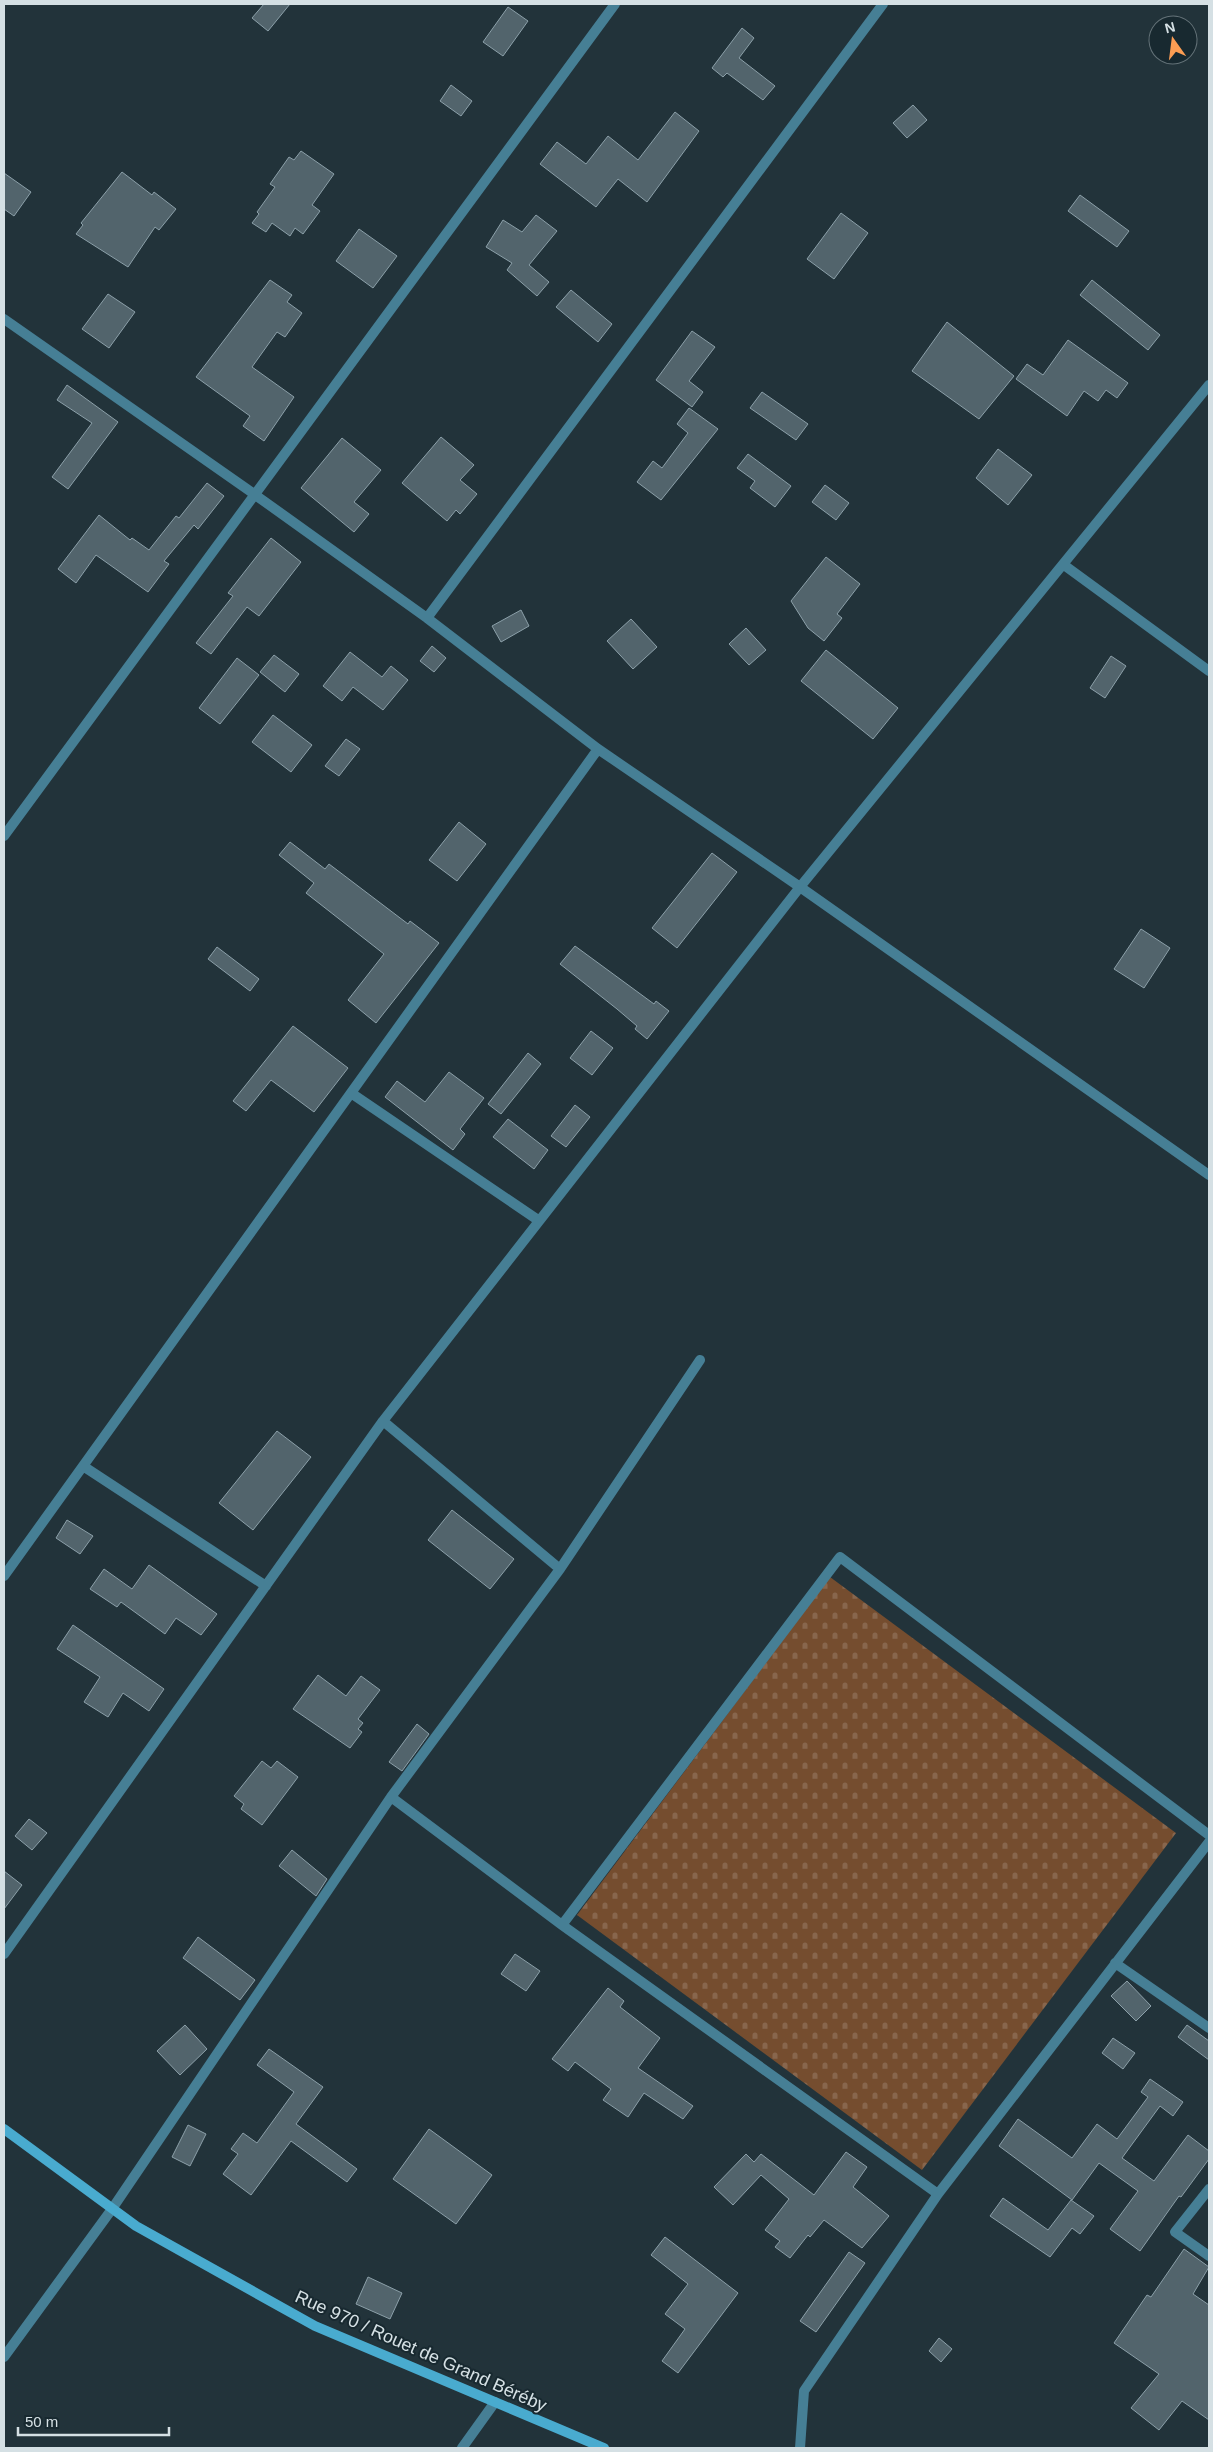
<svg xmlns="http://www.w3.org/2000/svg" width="1213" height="2452" font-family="Arial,sans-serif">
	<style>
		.cemetery { fill: url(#cemetery-stones) }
		.building { fill: #52646c; stroke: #8ca0a9 }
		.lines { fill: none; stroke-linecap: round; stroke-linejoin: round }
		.street { stroke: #467f95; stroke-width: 10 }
		.secondary { stroke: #49abcf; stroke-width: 10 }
		.labels { text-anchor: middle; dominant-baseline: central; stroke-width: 4; stroke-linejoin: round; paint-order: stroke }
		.street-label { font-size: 18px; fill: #d5e0e4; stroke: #182930 }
	</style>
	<defs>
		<pattern id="cemetery-stones" width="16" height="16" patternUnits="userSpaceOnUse" patternTransform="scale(1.25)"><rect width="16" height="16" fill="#754d2f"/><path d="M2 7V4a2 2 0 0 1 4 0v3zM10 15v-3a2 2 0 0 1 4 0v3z" fill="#88664d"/></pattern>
	</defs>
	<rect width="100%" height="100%" fill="#22333a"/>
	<!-- cemetery -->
	<path class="cemetery" d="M830 1577 1176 1833 922 2170 577 1915Z"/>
	<!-- building -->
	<path class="building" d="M264 4H290L268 31 252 18Z
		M508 7 528 21 503 56 483 42Z
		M742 28 754 38 739 58 775 86 763 100 727 73 723 77 712 68Z
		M451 85 472 101 461 116 440 101Z
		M913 105 927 120 907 138 893 123Z
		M675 112 699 131 647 202 618 179 596 207 540 164 557 142 586 164 608 136 638 160Z
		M301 151 334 174 312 205 320 211 303 234 295 228 290 236 272 223 266 232 252 223 259 214 257 212 275 187 270 184 289 157 294 160Z
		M122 172 152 195 154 192 176 209 159 230 155 227 128 267 76 234 83 225 81 223Z
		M4 173 31 192 14 216 4 209Z
		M1080 195 1129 231 1117 247 1068 211Z
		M841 213 868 233 834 279 807 259Z
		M536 215 557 231 529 265 549 282 537 296 507 270 512 263 486 247 503 220 522 232Z
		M359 229 397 256 373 288 336 261Z
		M270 280 292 295 287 302 302 313 285 337 277 332 252 367 294 397 264 441 243 426 250 416 196 377Z
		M1092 280 1160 335 1148 350 1080 295Z
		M571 290 612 324 598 342 556 307Z
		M108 294 135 312 109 348 82 329Z
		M947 322 1014 376 979 419 912 371Z
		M692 331 715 347 689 381 703 392 692 407 656 380Z
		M1068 340 1128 383 1117 398 1106 390 1098 401 1084 391 1067 416 1016 379 1027 364 1043 375Z
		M67 385 118 422 68 489 52 477 92 423 57 400Z
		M762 392 808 424 796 440 750 408Z
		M689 408 718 429 661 500 637 482 653 461 662 468 688 433 677 424Z
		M441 437 474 465 460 480 477 494 460 514 456 510 447 521 402 483Z
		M342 438 381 470 354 502 369 514 354 532 301 488Z
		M998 449 1032 475 1008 505 976 478Z
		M748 454 791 486 775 507 750 488 755 481 737 468Z
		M207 483 224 496 198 529 194 525 164 561 169 564 148 592 96 555 76 583 58 569 99 515 130 540 132 538 149 550 176 516 179 518Z
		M825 485 849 503 836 520 812 502Z
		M271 538 301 562 259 616 247 607 211 654 196 643 233 596 228 593Z
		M826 557 860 584 837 614 842 618 824 641 808 628 791 601Z
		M521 610 529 626 501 642 492 626Z
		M631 619 657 647 633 669 607 641Z
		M746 628 766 650 749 665 729 644Z
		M432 646 446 658 434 672 420 661Z
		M826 650 898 708 873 739 801 681Z
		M350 652 382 677 391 666 408 680 383 710 353 687 342 701 323 686Z
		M274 655 299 674 285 692 260 672Z
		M1111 656 1126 666 1105 698 1090 688Z
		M237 658 259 675 220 724 199 708Z
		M273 715 312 745 291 772 252 742Z
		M346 739 360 749 339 776 325 766Z
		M459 822 486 844 457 881 429 860Z
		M290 842 325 869 329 864 408 924 410 921 439 943 376 1023 348 1000 384 954 306 893 314 883 279 855Z
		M712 853 737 872 677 948 652 928Z
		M1141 929 1170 948 1144 988 1114 969Z
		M575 946 654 1004 656 1001 669 1011 647 1039 635 1029 637 1026 617 1009 560 964Z
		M217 947 259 979 250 991 208 959Z
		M293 1026 348 1068 314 1112 271 1080 246 1111 233 1101Z
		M591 1031 613 1048 592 1075 570 1058Z
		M528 1053 541 1064 501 1114 488 1104Z
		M449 1072 484 1098 460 1129 465 1134 453 1150 385 1097 397 1081 425 1102Z
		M575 1105 590 1117 566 1147 551 1136Z
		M508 1119 548 1150 534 1169 493 1137Z
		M277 1431 311 1457 253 1530 219 1503Z
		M452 1510 514 1559 490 1589 428 1540Z
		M67 1520 93 1536 80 1554 56 1538Z
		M149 1565 217 1614 201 1635 176 1618 165 1634 121 1602 117 1607 90 1589 104 1569 132 1589Z
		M73 1625 164 1689 149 1711 123 1693 108 1717 84 1702 100 1677 57 1649Z
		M318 1675 346 1696 361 1676 380 1690 358 1719 363 1723 358 1729 362 1732 350 1748 293 1709Z
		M417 1724 429 1734 402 1771 389 1762Z
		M262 1761 271 1768 277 1761 298 1777 262 1825 241 1809 244 1804 234 1796Z
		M29 1819 47 1833 32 1850 15 1836Z
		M292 1850 327 1879 316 1896 279 1866Z
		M4 1871 22 1885 4 1909Z
		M198 1937 255 1980 240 2000 183 1958Z
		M515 1954 540 1971 526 1991 501 1974Z
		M1127 1981 1151 2006 1136 2021 1111 1996Z
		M608 1988 624 2001 620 2007 660 2038 638 2068 693 2106 683 2119 644 2093 628 2117 603 2100 611 2089 575 2062 568 2071 552 2059Z
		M185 2025 207 2049 180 2075 157 2051Z
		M1187 2025 1209 2041V2060L1178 2037Z
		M1113 2038 1135 2053 1123 2069 1102 2053Z
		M269 2049 323 2087 296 2124 357 2169 347 2182 291 2141 251 2195 223 2174 238 2154 231 2149 243 2133 257 2143 294 2092 257 2065Z
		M1150 2079 1183 2102 1173 2116 1160 2106 1122 2158 1154 2181 1188 2135 1209 2151V2159L1181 2197 1179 2196 1140 2251 1110 2229 1138 2191 1099 2163 1072 2200 999 2146 1018 2119 1072 2158 1097 2124 1117 2139 1148 2097 1141 2092Z
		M188 2125 206 2134 190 2166 172 2157Z
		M429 2129 492 2175 456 2224 393 2179Z
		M846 2152 867 2167 853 2187 889 2216 862 2248 824 2220 810 2237 808 2235 790 2258 775 2247 780 2241 765 2230 789 2199 761 2175 733 2205 714 2187 746 2154 754 2162 761 2154 814 2195Z
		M1003 2198 1048 2230 1071 2200 1094 2216 1080 2234 1072 2228 1050 2257 990 2216Z
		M665 2237 738 2293 678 2373 662 2361 685 2329 665 2314 688 2284 651 2255Z
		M1184 2249 1209 2267 1193 2294 1209 2305V2420L1182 2401 1159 2430 1131 2408 1159 2374 1114 2343 1147 2295 1151 2297Z
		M849 2252 865 2263 816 2332 800 2321Z
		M368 2277 402 2293 390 2319 356 2304Z
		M939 2338 952 2349 941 2362 929 2351Z"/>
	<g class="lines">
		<!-- street -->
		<path class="street" d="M4 319 254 494 427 618 598 749 800 887 1209 1175
			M1064 565 1209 671
			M427 618 883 4
			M4 836 615 4
			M351 1093 538 1220
			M383 1421 560 1569
			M83 1466 266 1586
			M4 1576 598 749
			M391 1797 562 1925 938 2194
			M562 1925 840 1557 1209 1835
			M4 1954 383 1421 800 887 1209 385
			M1115 1963 1209 2028
			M1209 2189 1175 2232 1209 2256
			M4 2357 112 2209 391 1797 560 1569 700 1360
			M462 2448 495 2402
			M800 2448 804 2391 938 2194 1209 1842"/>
		<!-- secondary -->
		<path class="secondary" d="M4 2129 136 2226 315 2326 604 2448"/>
	</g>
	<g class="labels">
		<!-- street labels -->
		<g class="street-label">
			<text transform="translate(421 2351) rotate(24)">Rue 970 / Rouet de Grand Béréby</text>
		</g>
	</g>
	<!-- border -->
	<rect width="1213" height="2452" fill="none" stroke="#d5e0e4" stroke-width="10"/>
	<!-- north arrow -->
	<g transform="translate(1173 40) rotate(346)"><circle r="24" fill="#182930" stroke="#647278"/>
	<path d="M0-4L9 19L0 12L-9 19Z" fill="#fc9d53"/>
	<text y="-8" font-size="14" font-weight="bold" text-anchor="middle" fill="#d5e0e4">N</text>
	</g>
	<!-- scale -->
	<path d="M18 2427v8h151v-8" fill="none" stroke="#d5e0e4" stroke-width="2.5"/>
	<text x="25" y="2427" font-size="15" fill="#d5e0e4" stroke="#182930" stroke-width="4" paint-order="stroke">50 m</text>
</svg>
